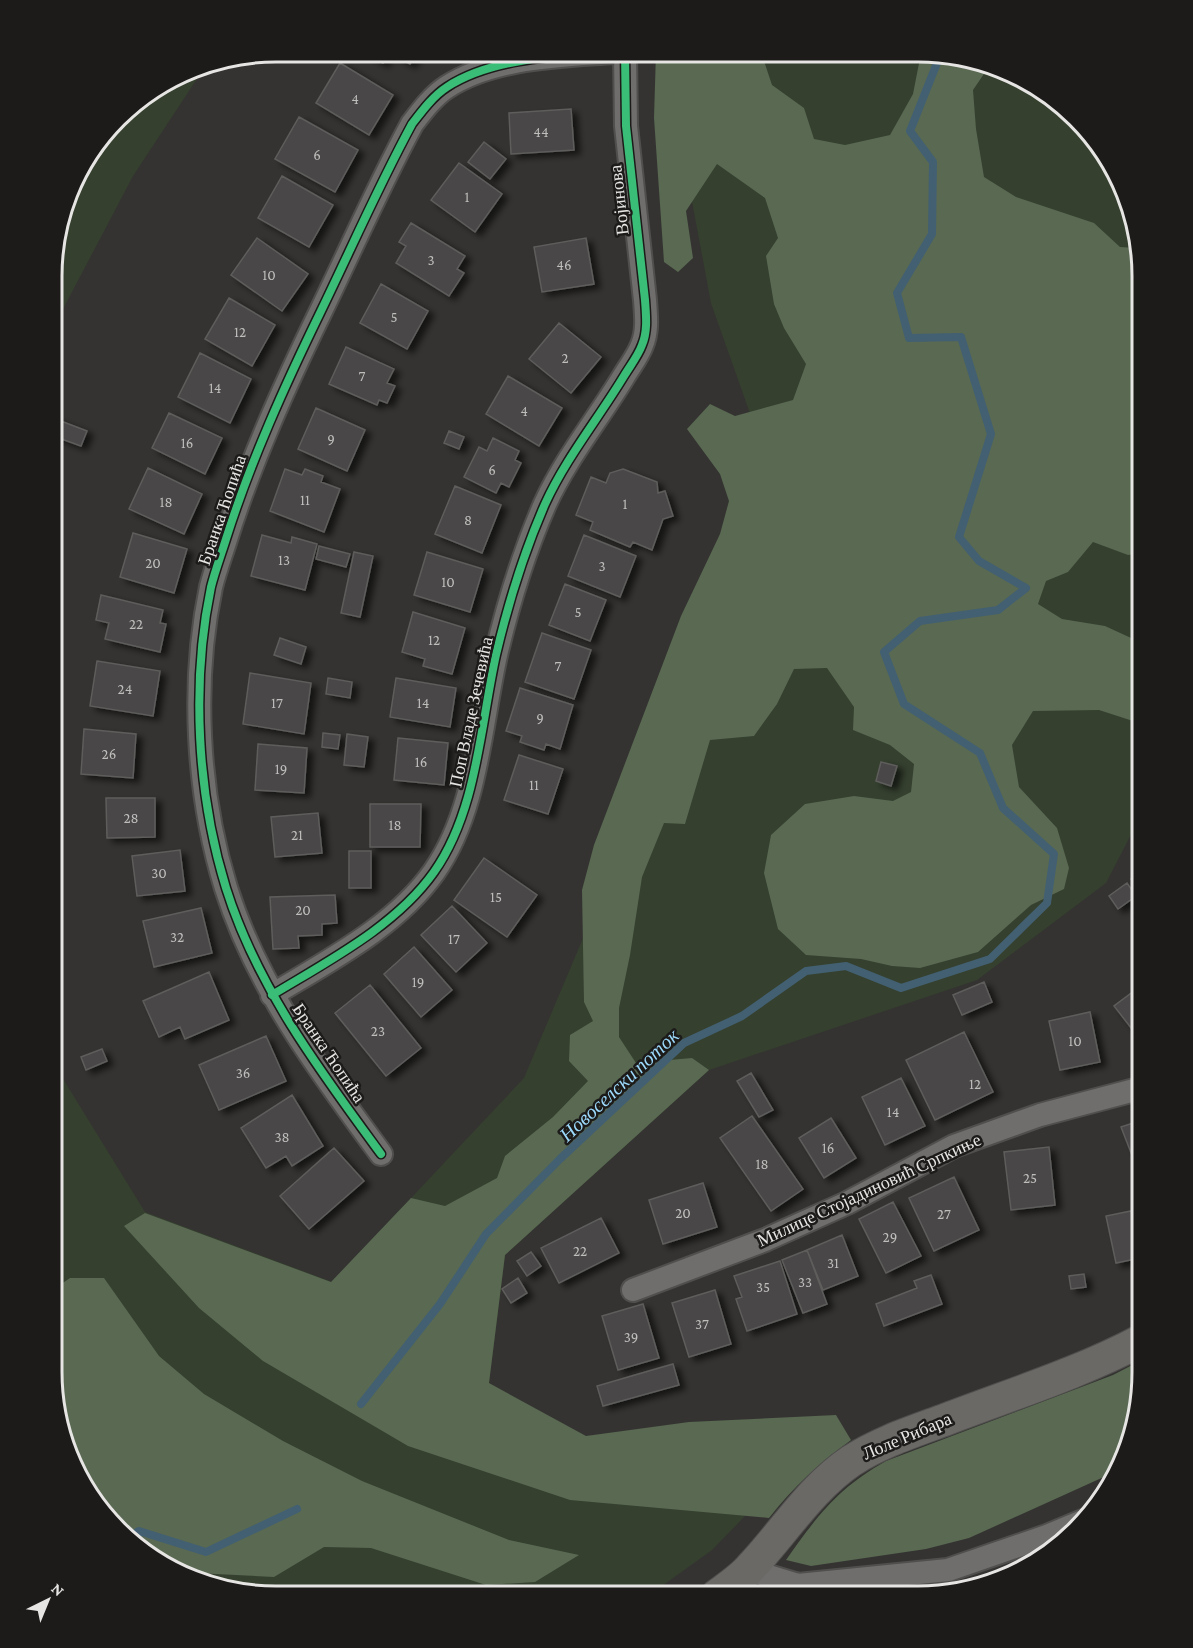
<svg xmlns="http://www.w3.org/2000/svg" width="1193" height="1648" font-family="'Crimson Pro',serif">
	<style>
		.green { fill: #35402f }
		.forest { fill: #596952 }
		.lines { fill: none; stroke-linecap: round; stroke-linejoin: round }
		.stream { stroke: #436072; stroke-width: 8 }
		.building { fill: #484746; stroke: #5e5d5c; stroke-width: 1.5; filter: url(#shadow) }
		.street-casing { stroke: #504f4e; stroke-width: 26 }
		.secondary-casing { stroke: #504f4e; stroke-width: 34 }
		.street { stroke: #706e6d; stroke-width: 22 }
		.secondary { stroke: #6b6966; stroke-width: 32 }
		.cycleway-casing { stroke: #1c1b1a; stroke-width: 11 }
		.cycleway { stroke: #3abd76; stroke-width: 8 }
		.labels { text-anchor: middle; dominant-baseline: central; stroke-width: 5; stroke-linejoin: round; paint-order: stroke }
		.number-label { font-size: 15px; fill: #bebebc }
		.street-label { font-size: 18px; fill: #e6e5e3; stroke: #1c1b1a }
		.water-label { font-size: 20px; font-style: italic; fill: #9cd9fb; stroke: #1c1b1a }
		.rim { fill: none; stroke: #e6e5e3; stroke-width: 3 }
	</style>
	<defs>
		<filter id="shadow"><feDropShadow dx="6" dy="4" stdDeviation="3" flood-color="#0009"/></filter>
	</defs>
	<rect width="100%" height="100%" fill="#343331"/>
	<!-- green -->
	<path class="green" d="M683 52 947 53 1003 68 1054 97 1119 177 1142 275V813L1106 883 977 980 709 1070 505 1255 489 1383 588 1466 745 1516 712 1550 648 1596 247 1595 190 1580 139 1551 74 1471 51 1373 52 1061 145 1212 332 1282 524 1078 775 484 711 303 683 153Z
		M208 62 133 176 53 328V246L81 164 128 106 203 63Z"/>
	<!-- forest -->
	<path class="forest" d="M656 52H761L772 85 804 108 814 139 845 145 890 135 913 94 921 53H947L990 65 973 90 976 129 984 177 1016 197 1094 223 1120 247 1136 248 1142 275V553L1128 555 1093 542 1068 572 1046 581 1038 604 1062 619 1105 626 1142 643V720L1136 722 1099 710 1033 711 1012 745 1019 787 1057 828 1069 868 1064 889 1031 905 978 952 920 968 892 966 861 959 806 955 778 929 764 873 771 835 805 804 854 796 893 801 911 792 914 764 890 745 853 730 854 707 827 668 794 669 777 704 754 736 710 740 685 824 664 823 642 877 630 955 619 1008V1037L636 1063 692 1058 709 1070 505 1255 489 1383 586 1436 689 1422 836 1415 851 1440C820 1463 793 1487 769 1518L570 1500 408 1446 263 1361 199 1308 124 1226 145 1213 331 1282 411 1198 445 1206 497 1178 505 1156 553 1117 588 1081 569 1061 570 1035 593 1021 584 1002 582 890 594 845 681 616 720 534 729 501 720 474 687 429 710 404 735 416 793 400 806 364 784 328 774 304 766 256 778 238 765 198 717 164 686 211 693 258 678 272 664 262 654 118Z
		M70 1278H104L159 1356 204 1394 283 1441 362 1481 509 1540 579 1555 535 1582 486 1585 371 1548 324 1547 274 1577 176 1572 139 1551 74 1471 51 1373V1291Z
		M1142 1360 1141 1388 1130 1445 1117 1471 969 1538 926 1549 811 1566 786 1560C817 1516 838 1488 886 1461L1113 1375Z"/>
	<g class="lines">
		<!-- stream -->
		<path class="stream" d="M361 1404 440 1304 486 1234 560 1159 684 1043 742 1016 806 971 846 966 901 988 990 959 1047 903 1054 854 1003 808 980 753 904 704 884 652 920 621 998 610 1026 588 979 561 959 537 991 434 961 337 909 338 897 293 932 234 933 162 910 131 941 53
			M128 1537 139 1531 206 1552 297 1509"/>
	</g>
	<!-- building -->
	<path class="building" d="M361 51H417L410 64 388 52 383 63Z
		M340 63 393 95 369 135 316 103Z
		M571 109 574 150 511 154 509 113Z
		M299 117 358 150 335 192 275 159Z
		M484 142 506 159 490 179 468 162Z
		M459 163 502 194 475 232 431 200Z
		M282 176 333 205 309 247 258 218Z
		M411 223 465 256 457 269 464 273 449 296 396 263 406 246 399 242Z
		M257 238 308 274 282 311 231 275Z
		M586 238 594 284 542 292 534 247Z
		M381 284 428 311 407 349 360 323Z
		M229 298 275 325 252 366 205 339Z
		M559 323 601 357 571 393 529 359Z
		M346 347 394 369 387 383 395 386 387 403 379 400 377 405 329 384Z
		M200 353 251 379 230 423 178 397Z
		M508 376 562 408 539 446 486 414Z
		M316 408 365 430 347 471 298 449Z
		M169 413 222 438 205 474 152 448Z
		M53 418 87 431 81 446 53 436Z
		M449 431 464 437 459 449 444 443Z
		M493 438 519 451 515 460 521 463 509 487 501 483 496 493 464 477 479 447 487 451Z
		M148 468 202 494 184 534 129 509Z
		M285 469 302 475 305 469 323 476 321 482 340 489 324 532 270 511Z
		M623 469 657 482 658 493 665 491 673 516 663 519 652 550 633 542 630 547 590 530 593 522 576 515 591 477 606 483 610 473Z
		M455 486 501 505 482 553 435 534Z
		M133 533 187 549 174 593 120 577Z
		M262 535 291 543 292 537 317 544 305 590 251 576Z
		M584 535 636 556 620 597 568 576Z
		M319 546 350 554 346 567 316 559Z
		M354 552 373 556 360 617 341 613Z
		M427 552 483 569 470 612 414 595Z
		M565 584 606 600 590 641 549 625Z
		M101 595 163 610 160 623 166 624 160 652 105 639 109 623 96 620Z
		M413 612 465 628 452 674 423 666 425 659 402 652Z
		M542 633 591 650 574 699 525 682Z
		M280 638 306 647 301 664 274 655Z
		M97 661 160 671 153 716 90 706Z
		M250 673 311 683 304 734 243 724Z
		M328 678 352 682 350 698 326 694Z
		M396 678 456 688 450 727 390 717Z
		M520 688 573 705 560 749 546 744 544 750 520 742 522 736 506 731Z
		M84 729 136 734 133 778 81 774Z
		M323 733 340 735 338 749 322 747Z
		M347 734 368 737 364 767 344 765Z
		M398 738 448 743 444 785 394 780Z
		M258 744 307 748 304 793 255 790Z
		M519 755 563 769 548 814 504 800Z
		M881 762 897 766 891 786 876 781Z
		M106 798H155V837L107 838Z
		M370 804H421L420 847H370Z
		M318 813 322 853 275 857 271 817Z
		M180 850 185 891 137 896 132 856Z
		M349 851H371V888H349Z
		M484 858 537 895 507 937 454 900Z
		M1142 871V890L1140 891 1131 879Z
		M1127 883 1136 896 1118 909 1109 896Z
		M335 895 337 923 322 924V935L298 936 299 948 273 949 270 897Z
		M452 906 487 943 456 972 421 935Z
		M201 908 212 953 154 967 143 921Z
		M414 947 452 990 421 1017 384 974Z
		M209 972 229 1020 185 1039 180 1027 159 1037 143 1001Z
		M984 982 992 1002 962 1015 953 995Z
		M370 985 421 1048 386 1076 335 1013Z
		M1142 985V1042L1114 1006Z
		M1090 1012 1100 1062 1060 1070 1049 1021Z
		M964 1032 993 1092 935 1120 906 1060Z
		M266 1036 286 1081 219 1110 199 1065Z
		M102 1049 107 1061 86 1070 81 1057Z
		M751 1073 773 1110 759 1117 737 1081Z
		M901 1078 925 1126 885 1145 862 1097Z
		M292 1095 323 1146 292 1166 286 1156 266 1168 241 1128Z
		M752 1116 803 1189 771 1211 720 1138Z
		M831 1118 856 1158 824 1178 799 1138Z
		M1142 1120V1181L1121 1127Z
		M1049 1147 1055 1205 1011 1210 1004 1152Z
		M334 1148 364 1181 309 1229 280 1196Z
		M954 1177 979 1230 934 1251 909 1198Z
		M703 1183 717 1227 663 1244 649 1200Z
		M893 1202 921 1256 886 1273 859 1219Z
		M1131 1211 1140 1258 1116 1263 1106 1216Z
		M601 1218 619 1253 559 1283 541 1248Z
		M842 1235 858 1276 823 1290 807 1250Z
		M807 1250 827 1304 803 1313 782 1260Z
		M531 1252 541 1266 527 1276 517 1261Z
		M780 1261 797 1314 747 1331 736 1299 742 1297 734 1276Z
		M1084 1274 1086 1287 1071 1289 1069 1276Z
		M931 1275 942 1304 884 1326 876 1304 917 1288 914 1281Z
		M518 1278 527 1293 511 1303 502 1289Z
		M715 1290 731 1344 689 1357 672 1303Z
		M643 1304 659 1358 618 1370 602 1316Z
		M673 1364 679 1385 603 1406 597 1386Z"/>
	<g class="lines">
		<!-- street casing -->
		<g class="street-casing">
			<path id="street" d="M272 995C328 961 396 926 434 872 477 811 480 727 496 655 508 604 524 552 545 504 566 458 598 419 624 376 630 366 638 356 642 345 648 331 646 315 645 300L626 126 625 52
				M381 1154C320 1071 257 987 226 888 197 794 191 683 211 587 215 571 221 555 226 539 251 460 285 385 321 311 351 249 379 185 412 124 422 111 433 96 447 87 493 57 561 56 614 52
				M633 1290 765 1240 847 1203 954 1146 1040 1115 1142 1088
				M749 1570 798 1585 948 1570 1047 1536 1083 1521"/>
		</g>
		<!-- secondary casing -->
		<g class="secondary-casing">
			<path id="secondary" d="M716 1596C728 1587 742 1578 751 1567 784 1532 810 1489 851 1461 880 1442 915 1431 947 1419 1012 1394 1080 1373 1142 1340"/>
		</g>
		<!-- street -->
		<use href="#street" class="street"/>
		<!-- secondary -->
		<use href="#secondary" class="secondary"/>
		<!-- cycleway casing -->
		<g class="cycleway-casing">
			<path id="cycleway" d="M272 995C328 961 396 926 434 872 477 811 480 727 496 655 508 604 524 552 545 504 566 458 598 419 624 376 630 366 638 356 642 345 648 331 646 315 645 300L626 126 625 52
				M381 1154C320 1071 257 987 226 888 197 794 191 683 211 587 215 571 221 555 226 539 251 460 285 385 321 311 351 249 379 185 412 124 422 111 433 96 447 87 493 57 561 56 614 52"/>
		</g>
		<!-- cycleway -->
		<use href="#cycleway" class="cycleway"/>
	</g>
	<g class="labels">
		<!-- number labels -->
		<g class="number-label">
			<text x="355" y="99">4</text>
			<text x="541" y="132">44</text>
			<text x="317" y="155">6</text>
			<text x="467" y="197">1</text>
			<text x="431" y="260">3</text>
			<text x="564" y="265">46</text>
			<text x="269" y="275">10</text>
			<text x="394" y="317">5</text>
			<text x="240" y="332">12</text>
			<text x="565" y="358">2</text>
			<text x="362" y="376">7</text>
			<text x="215" y="388">14</text>
			<text x="524" y="411">4</text>
			<text x="331" y="439">9</text>
			<text x="187" y="443">16</text>
			<text x="492" y="470">6</text>
			<text x="305" y="500">11</text>
			<text x="166" y="502">18</text>
			<text x="625" y="504">1</text>
			<text x="468" y="520">8</text>
			<text x="284" y="560">13</text>
			<text x="153" y="563">20</text>
			<text x="602" y="566">3</text>
			<text x="448" y="582">10</text>
			<text x="578" y="612">5</text>
			<text x="136" y="624">22</text>
			<text x="434" y="640">12</text>
			<text x="558" y="666">7</text>
			<text x="125" y="689">24</text>
			<text x="277" y="703">17</text>
			<text x="423" y="703">14</text>
			<text x="540" y="718">9</text>
			<text x="109" y="754">26</text>
			<text x="421" y="762">16</text>
			<text x="281" y="769">19</text>
			<text x="534" y="785">11</text>
			<text x="131" y="818">28</text>
			<text x="395" y="825">18</text>
			<text x="297" y="835">21</text>
			<text x="159" y="873">30</text>
			<text x="496" y="897">15</text>
			<text x="303" y="910">20</text>
			<text x="177" y="937">32</text>
			<text x="454" y="939">17</text>
			<text x="418" y="982">19</text>
			<text x="378" y="1031">23</text>
			<text x="1075" y="1041">10</text>
			<text x="243" y="1073">36</text>
			<text x="975" y="1084">12</text>
			<text x="893" y="1112">14</text>
			<text x="282" y="1137">38</text>
			<text x="828" y="1148">16</text>
			<text x="762" y="1164">18</text>
			<text x="1030" y="1178">25</text>
			<text x="683" y="1213">20</text>
			<text x="944" y="1214">27</text>
			<text x="890" y="1237">29</text>
			<text x="580" y="1251">22</text>
			<text x="833" y="1263">31</text>
			<text x="805" y="1282">33</text>
			<text x="763" y="1287">35</text>
			<text x="702" y="1324">37</text>
			<text x="631" y="1337">39</text>
		</g>
		<!-- street labels -->
		<g class="street-label">
			<text transform="translate(619 200) rotate(-96)">Војинова</text>
			<text transform="translate(222 510) rotate(-71)">Бранка Ћопића</text>
			<text transform="translate(471 712) rotate(-78)">Поп Владе Зечевића</text>
			<text transform="translate(329 1053) rotate(56)">Бранка Ћопића</text>
			<text transform="translate(869 1190) rotate(-25)">Милице Стојадиновић Српкиње</text>
			<text transform="translate(907 1436) rotate(-23)">Лоле Рибара</text>
		</g>
		<!-- water labels -->
		<g class="water-label">
			<text transform="translate(619 1085) rotate(-43)">Новоселски поток</text>
		</g>
	</g>
	<!-- crop -->
	<path d="M0 0H1193V1648H0ZM276 62H918A214 214 0 0 1 1132 276V1372A214 214 0 0 1 918 1586H276A214 214 0 0 1 62 1372V276A214 214 0 0 1 276 62Z" fill="#1c1b1a" fill-rule="evenodd"/>
	<path class="rim" d="M276 62H918A214 214 0 0 1 1132 276V1372A214 214 0 0 1 918 1586H276A214 214 0 0 1 62 1372V276A214 214 0 0 1 276 62Z"/>
	<!-- north arrow -->
	<g transform="translate(48 1600) rotate(43)" stroke="#1c1b1a" stroke-width="4.5" paint-order="stroke">
	<path d="M0-4.5L10 22L0 15L-10 22Z" fill="#e6e5e3"/>
	<text y="-9" font-size="16" font-weight="bold" text-anchor="middle" fill="#e6e5e3">N</text>
	</g>
</svg>
